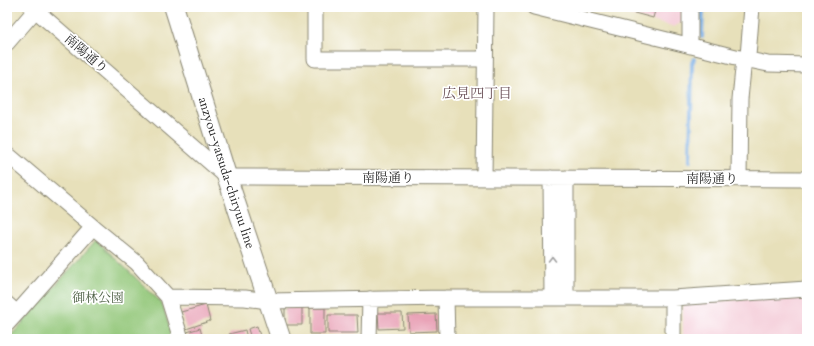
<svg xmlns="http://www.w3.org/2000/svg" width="814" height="346" font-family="Cardo,'Noto Serif JP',serif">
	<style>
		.built { fill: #f5cfda }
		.green { fill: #91c677; stroke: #5e7851 }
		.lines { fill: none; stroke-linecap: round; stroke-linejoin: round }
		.stream { stroke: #75ace4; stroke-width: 4 }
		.building { fill: #e9a3b7 }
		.minor-casing { stroke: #898672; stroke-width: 17 }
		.major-casing { stroke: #898672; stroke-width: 21 }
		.minor { stroke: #fff; stroke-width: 15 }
		.major { stroke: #fff; stroke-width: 19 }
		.oneway { stroke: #a0a0a0 }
		.labels { text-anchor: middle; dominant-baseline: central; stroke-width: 3.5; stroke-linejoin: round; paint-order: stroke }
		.street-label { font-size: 13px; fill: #2b2b2b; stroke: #fff }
		.park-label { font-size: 13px; fill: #4f6146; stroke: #fff }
		.neighbourhood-label { font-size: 14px; fill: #6e555c; stroke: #fff }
	</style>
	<rect width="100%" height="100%" fill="#fff"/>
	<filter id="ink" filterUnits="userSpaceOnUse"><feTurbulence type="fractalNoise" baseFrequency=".025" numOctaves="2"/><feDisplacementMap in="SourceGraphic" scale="8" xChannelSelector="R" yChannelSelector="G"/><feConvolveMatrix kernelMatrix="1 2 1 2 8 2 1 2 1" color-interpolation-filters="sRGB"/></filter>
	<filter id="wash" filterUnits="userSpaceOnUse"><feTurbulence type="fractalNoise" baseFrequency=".012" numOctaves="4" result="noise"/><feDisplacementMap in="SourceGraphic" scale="16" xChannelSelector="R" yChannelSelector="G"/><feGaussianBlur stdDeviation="0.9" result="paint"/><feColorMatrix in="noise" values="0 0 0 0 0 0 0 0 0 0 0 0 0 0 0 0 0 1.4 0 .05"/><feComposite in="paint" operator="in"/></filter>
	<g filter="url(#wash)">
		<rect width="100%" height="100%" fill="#e7e0ba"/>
		<!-- built -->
		<path class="built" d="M599 7H682V22L674 27Z
			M807 295V339H683V308L687 303Z"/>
		<!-- green -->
		<path class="green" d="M96 240 162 303 173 339H8Z"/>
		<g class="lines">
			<!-- stream -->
			<path class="stream" d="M702 37 703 7
				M690 161 692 63 694 59"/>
		</g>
		<g id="blocks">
			<!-- building -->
			<path class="building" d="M612 7H656L653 18Z
				M206 305 210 321 186 329 181 312Z
				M285 307H302V325H285Z
				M310 308H325V334H310Z
				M378 313H402L403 328 379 329Z
				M436 314 437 331 409 332 408 315Z
				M328 315H357L358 333H328Z
				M257 326 261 339H251L248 329Z
				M200 328 203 339H189L187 332Z
				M245 330 247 339H230L229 334Z"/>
		</g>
	</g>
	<g filter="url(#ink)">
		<use href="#blocks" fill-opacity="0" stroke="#898672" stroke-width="1"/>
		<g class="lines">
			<!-- minor casing -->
			<g class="minor-casing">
				<path id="minor" d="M32 7 227 177 807 179
					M315 7V59H485
					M534 7 744 59 768 64 807 65
					M7 43 38 7
					M690 46V7
					M7 154 93 227 137 263 168 297 181 339
					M484 178 486 7
					M551 178 552 298
					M739 179 740 99 744 59 748 56 752 7
					M168 297 245 298 268 301 446 298H673L807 289
					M446 298 447 339
					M566 298V178
					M673 298V339
					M7 304 17 313 93 227
					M7 324 17 313
					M369 339 370 299"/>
			</g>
			<!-- major casing -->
			<g class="major-casing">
				<g id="major">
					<path id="s1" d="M174 7 227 177 281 339"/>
				</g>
			</g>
			<!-- minor -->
			<use href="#minor" class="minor"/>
			<!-- major -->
			<use href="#major" class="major"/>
		</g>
		<!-- one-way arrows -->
		<defs><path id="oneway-chevron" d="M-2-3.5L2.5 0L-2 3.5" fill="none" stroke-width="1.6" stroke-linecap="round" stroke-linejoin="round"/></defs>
		<use class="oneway" href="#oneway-chevron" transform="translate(552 259) rotate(-90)"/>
	</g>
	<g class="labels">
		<!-- street labels -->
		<g class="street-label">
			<text transform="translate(86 54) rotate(41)">南陽通り</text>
			<text stroke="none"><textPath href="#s1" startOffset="174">anzyou-yatsuda-chiryuu line</textPath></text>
			<text x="388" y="178">南陽通り</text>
			<text x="712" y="179">南陽通り</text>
		</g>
		<!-- park labels -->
		<g class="park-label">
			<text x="98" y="298">御林公園</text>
		</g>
		<!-- neighbourhood labels -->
		<g class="neighbourhood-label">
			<text x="477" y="93">広見四丁目</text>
		</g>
	</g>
	<!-- margin -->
	<rect width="814" height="346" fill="none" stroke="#fff" stroke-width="24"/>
</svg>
